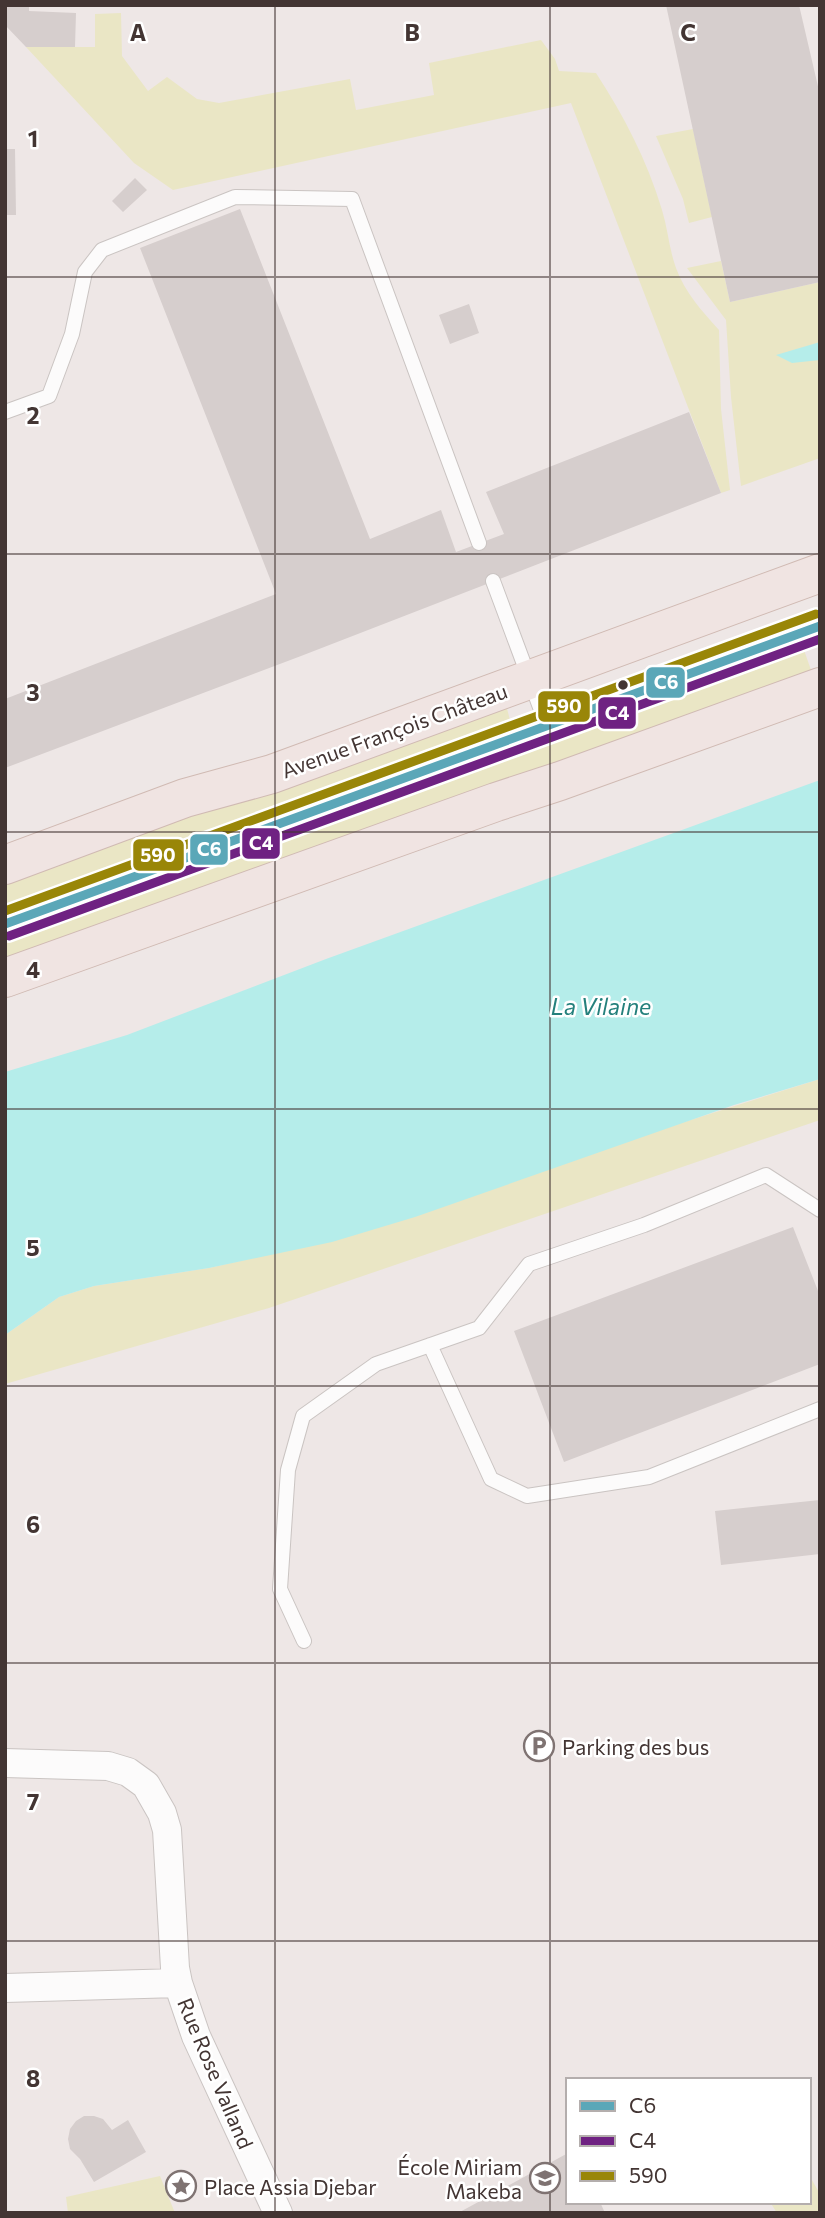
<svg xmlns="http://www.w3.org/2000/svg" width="825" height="2218" font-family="Commissioner,sans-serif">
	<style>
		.green { fill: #eae6c5 }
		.water { fill: #b5edea }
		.building { fill: #d6cecd }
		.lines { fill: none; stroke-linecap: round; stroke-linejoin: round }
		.service-casing { stroke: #cac4c2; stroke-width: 16 }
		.minor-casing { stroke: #cac4c2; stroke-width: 30 }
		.primary-casing { stroke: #d0bab3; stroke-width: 40 }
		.service { stroke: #fcfbfb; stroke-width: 14 }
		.minor { stroke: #fcfbfb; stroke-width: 28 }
		.primary { stroke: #f0e4e2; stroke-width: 38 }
		.bus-1-casing { stroke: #fff; stroke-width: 14 }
		.bus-2-casing { stroke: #fff; stroke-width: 14 }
		.bus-3-casing { stroke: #fff; stroke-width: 14 }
		.bus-1 { stroke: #5ba7b8; stroke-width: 9 }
		.bus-2 { stroke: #6f2282; stroke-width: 9 }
		.bus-3 { stroke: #998608; stroke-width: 9 }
		.grid { fill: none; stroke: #433533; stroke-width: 2; stroke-opacity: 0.55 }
		.bus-dot { fill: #433533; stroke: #fff; stroke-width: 2.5 }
		.labels { text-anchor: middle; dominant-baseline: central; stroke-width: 5; stroke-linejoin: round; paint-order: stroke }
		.street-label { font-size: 21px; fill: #433533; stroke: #fff }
		.poi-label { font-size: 21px; fill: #433533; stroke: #fff; text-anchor: start }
		.water-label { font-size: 23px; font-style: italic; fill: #24807c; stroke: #fff }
		.grid-label { font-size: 23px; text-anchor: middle; font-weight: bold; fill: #433533; stroke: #fff; stroke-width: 5; stroke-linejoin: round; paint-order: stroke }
		.line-badge { stroke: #fff; stroke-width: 2.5 }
		.badge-label { font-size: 19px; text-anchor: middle; font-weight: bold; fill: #fff }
	</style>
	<rect width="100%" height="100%" fill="#eee7e6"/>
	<!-- green -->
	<path class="green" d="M121 13 122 56 148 91 167 77 197 99 219 103 350 79 356 110 434 95 429 63 541 40 555 59 559 71 596 73C624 116 647 160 662 210 668 229 669 249 676 268 685 293 702 311 719 330L721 409 730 490 721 493 571 103 173 190 134 163 26 47H95V14Z
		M693 129 712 217 689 223 683 199 656 136Z
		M721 261 730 302 820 282V458L741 486 731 397 726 320 687 268Z
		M804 650 811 670 5 965V943Z
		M505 701 510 720 5 906V884Z
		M820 1079V1120L269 1308 5 1384V1335L59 1297 94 1286 209 1268 261 1256Z
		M809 2175 820 2194V2213H777L770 2202H809Z
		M160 2176 175 2213H68L66 2197Z"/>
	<!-- water -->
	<path class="water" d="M820 342V360L792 363 776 355Z
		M820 780V1079L734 1105 415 1217 332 1242 209 1268 94 1286 59 1297 5 1335V1072L127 1035 326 959Z"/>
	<!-- building -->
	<path class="building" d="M5 5H29V11L76 13 75 47H26L5 25Z
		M666 5H799L820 95V282L730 302Z
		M5 149H15L16 215H5Z
		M135 178 147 190 123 212 112 201Z
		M240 209 370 539 441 510 456 552 504 534 486 492 689 412 721 493 301 656 5 768V699L276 594 140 248Z
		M469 304 479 333 450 344 439 315Z
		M793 1227 820 1296V1364L564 1462 514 1331Z
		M820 1500V1554L721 1565 715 1511Z
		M84 2116H94L103 2119 112 2130 128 2120 146 2152 94 2182 80 2159 70 2149 68 2139 70 2129 76 2121Z
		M568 2153V2202H600L605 2213H458Z"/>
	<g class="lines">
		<!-- service casing -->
		<g class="service-casing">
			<path id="service" d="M5 412 49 396 72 334 85 272 102 250 235 197 352 199 479 543
				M493 581 547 726
				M5 924 820 626
				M430 1345 491 1479 527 1496 649 1477 820 1409
				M304 1641 280 1589 288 1470 303 1416 376 1364 479 1328 529 1264 644 1225 766 1175 820 1210"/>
		</g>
		<!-- minor casing -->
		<g class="minor-casing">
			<path id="minor" d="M5 1763 108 1766 128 1772 146 1785 162 1813 167 1830 175 1968 178 1983 196 2036 278 2213
				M5 1988 178 1983"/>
		</g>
		<!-- primary casing -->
		<g class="primary-casing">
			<path id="primary" d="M5 865 185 798 272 774 820 573
				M5 978 496 802 560 781 820 687"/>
		</g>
		<!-- service -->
		<use href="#service" class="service"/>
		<!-- minor -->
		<use href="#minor" class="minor"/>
		<!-- primary -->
		<use href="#primary" class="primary"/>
		<!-- bus-1 casing -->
		<g class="bus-1-casing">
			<path id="bus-1" d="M5 924 820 626"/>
		</g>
		<!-- bus-2 casing -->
		<g class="bus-2-casing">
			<path id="bus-2" d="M9 936 820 639"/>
		</g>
		<!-- bus-3 casing -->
		<g class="bus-3-casing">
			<path id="bus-3" d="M5 911 816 614"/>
		</g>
		<!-- bus-1 -->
		<use href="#bus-1" class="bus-1"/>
		<!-- bus-2 -->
		<use href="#bus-2" class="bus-2"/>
		<!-- bus-3 -->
		<use href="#bus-3" class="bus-3"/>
	</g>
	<!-- grid -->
	<path class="grid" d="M275 5V2213M550 5V2213M5 277H820M5 554H820M5 832H820M5 1109H820M5 1386H820M5 1663H820M5 1941H820"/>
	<!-- icons -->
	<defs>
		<g id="parking-ring" transform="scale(1.575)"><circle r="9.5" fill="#fff" stroke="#7f7372" stroke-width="1.5"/><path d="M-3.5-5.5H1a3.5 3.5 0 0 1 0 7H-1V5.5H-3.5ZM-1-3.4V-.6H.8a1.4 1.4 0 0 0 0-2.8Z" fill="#7f7372"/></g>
		<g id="school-ring" transform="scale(1.575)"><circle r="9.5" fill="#fff" stroke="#7f7372" stroke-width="1.5"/><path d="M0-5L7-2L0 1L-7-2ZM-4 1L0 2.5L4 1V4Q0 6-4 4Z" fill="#7f7372"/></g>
		<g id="sight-ring" transform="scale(1.575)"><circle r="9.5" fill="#fff" stroke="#7f7372" stroke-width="1.5"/><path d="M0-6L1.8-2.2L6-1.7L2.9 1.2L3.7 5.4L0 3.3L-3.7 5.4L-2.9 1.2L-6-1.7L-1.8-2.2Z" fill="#7f7372"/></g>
	</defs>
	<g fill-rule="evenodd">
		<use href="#parking-ring" x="539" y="1746"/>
		<use href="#school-ring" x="545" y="2178"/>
		<use href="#sight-ring" x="181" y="2186"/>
	</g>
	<!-- markers -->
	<circle class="bus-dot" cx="623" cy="685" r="6"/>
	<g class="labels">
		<!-- street labels -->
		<g class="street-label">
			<text transform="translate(394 730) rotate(-20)">Avenue François Château</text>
			<text transform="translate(216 2073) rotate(67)">Rue Rose Valland</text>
		</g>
		<!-- poi labels -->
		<g class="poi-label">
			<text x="562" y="1746">Parking des bus</text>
			<text x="522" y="2166" text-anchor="end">École Miriam<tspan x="522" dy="24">Makeba</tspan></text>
			<text x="204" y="2186">Place Assia Djebar</text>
		</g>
		<!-- water labels -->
		<g class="water-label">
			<text x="601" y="1006">La Vilaine</text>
		</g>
	</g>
	<g class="grid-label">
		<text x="138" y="41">A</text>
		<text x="412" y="41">B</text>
		<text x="688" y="41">C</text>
		<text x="33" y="147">1</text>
		<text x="33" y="424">2</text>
		<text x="33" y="701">3</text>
		<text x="33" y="978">4</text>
		<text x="33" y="1256">5</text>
		<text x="33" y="1533">6</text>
		<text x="33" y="1810">7</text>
		<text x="33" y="2087">8</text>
	</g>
	<g class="line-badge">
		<rect x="645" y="666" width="41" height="33" rx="7" fill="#5ba7b8"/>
		<rect x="537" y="690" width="54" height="33" rx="7" fill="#998608"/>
		<rect x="597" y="696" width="40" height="34" rx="7" fill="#6f2282"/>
		<rect x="241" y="827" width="40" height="33" rx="7" fill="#6f2282"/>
		<rect x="189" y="833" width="40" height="33" rx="7" fill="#5ba7b8"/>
		<rect x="132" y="838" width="53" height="34" rx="7" fill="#998608"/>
	</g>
	<g class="badge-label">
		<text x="666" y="689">C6</text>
		<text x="564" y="713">590</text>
		<text x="617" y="720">C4</text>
		<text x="261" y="850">C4</text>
		<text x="209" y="856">C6</text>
		<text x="158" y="862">590</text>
	</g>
	<!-- border -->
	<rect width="825" height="2218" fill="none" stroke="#433533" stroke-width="14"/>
	<!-- legend -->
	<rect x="566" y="2078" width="245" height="126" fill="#ffffff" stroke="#b4aead" stroke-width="2"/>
	<rect x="580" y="2101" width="35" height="10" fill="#5ba7b8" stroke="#b4aead" stroke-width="2"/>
	<text x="629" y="2113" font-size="21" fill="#433533">C6</text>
	<rect x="580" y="2136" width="35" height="10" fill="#6f2282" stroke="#b4aead" stroke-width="2"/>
	<text x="629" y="2148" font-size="21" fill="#433533">C4</text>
	<rect x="580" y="2171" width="35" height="10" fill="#998608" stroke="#b4aead" stroke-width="2"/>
	<text x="629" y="2183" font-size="21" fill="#433533">590</text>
</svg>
